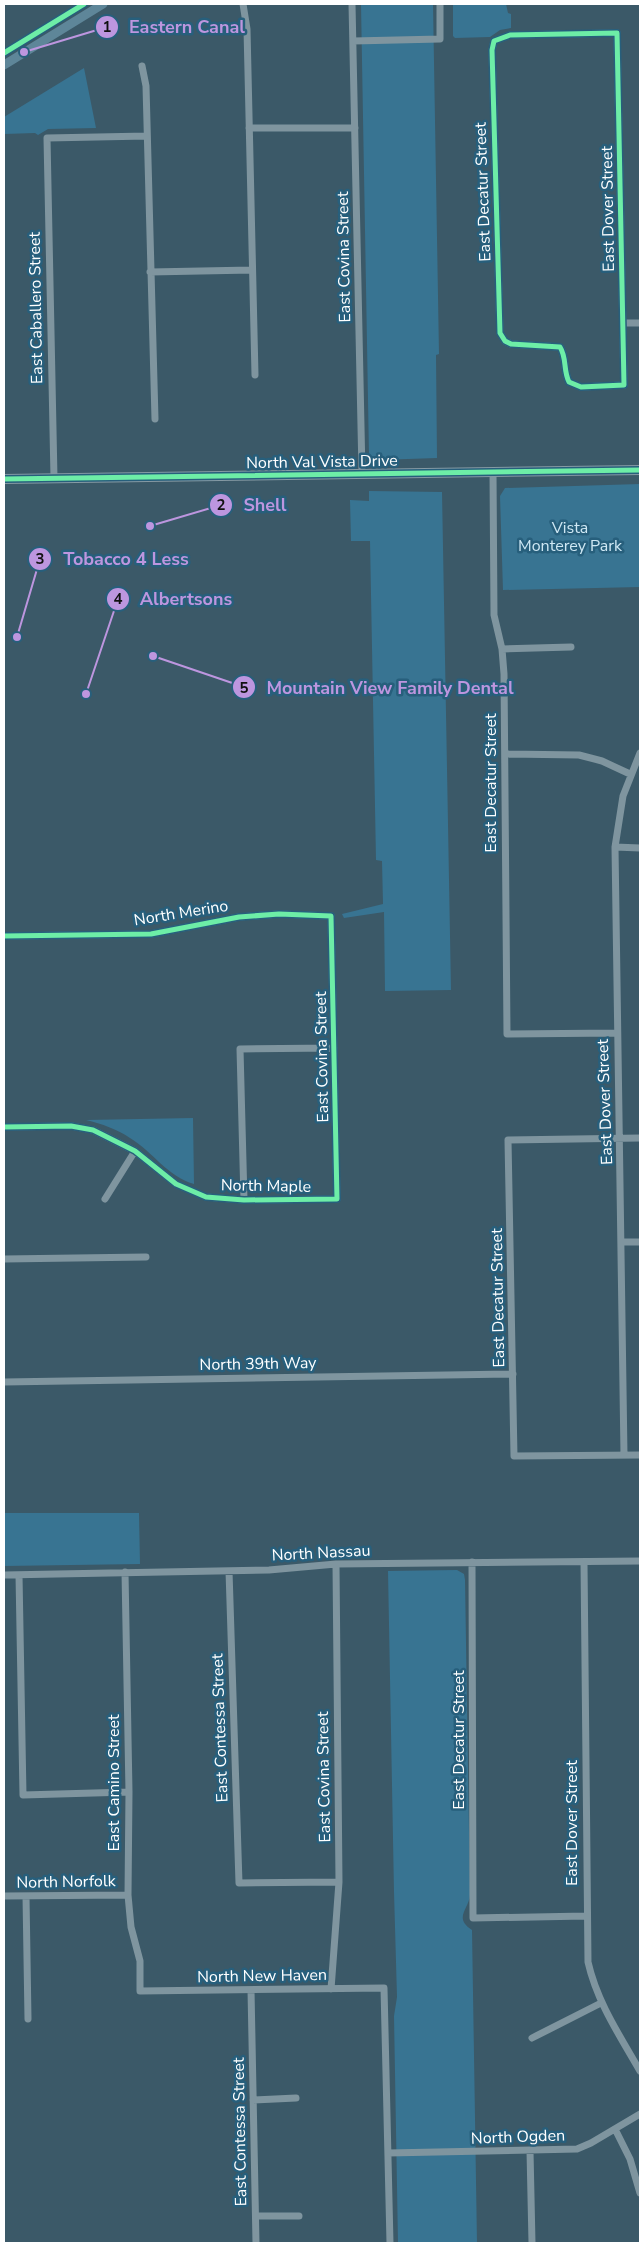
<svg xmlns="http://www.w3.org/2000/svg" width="644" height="2247" font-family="'Nunito Sans',sans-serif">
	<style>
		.green { fill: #387492 }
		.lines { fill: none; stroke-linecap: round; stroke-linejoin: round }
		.canal { stroke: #5e8699; stroke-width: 9 }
		.minor { stroke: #7f959f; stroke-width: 7 }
		.secondary { stroke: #869aa4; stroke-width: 10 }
		.cycleway-casing { stroke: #275f7c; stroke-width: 8 }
		.cycleway { stroke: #6deda7; stroke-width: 5 }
		.labels { text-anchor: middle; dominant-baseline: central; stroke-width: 5; stroke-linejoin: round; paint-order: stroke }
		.street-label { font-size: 16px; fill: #fff; stroke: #275f7c }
		.park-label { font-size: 16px; fill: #cfe8f4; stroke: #275f7c }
		.leader { fill: none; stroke: #bd96df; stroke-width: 2 }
		.callout-dot { fill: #bd96df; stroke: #275f7c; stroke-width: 2 }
		.mark-label { font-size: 15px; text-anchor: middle; font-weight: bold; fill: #111 }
		.callout-label { font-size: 18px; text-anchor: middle; font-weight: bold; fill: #bd96df; stroke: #275f7c; stroke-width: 5; stroke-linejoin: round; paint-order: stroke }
	</style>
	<rect width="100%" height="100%" fill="#3b5968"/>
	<!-- green -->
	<path class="green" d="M361 4H433L439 354 436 355 437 458 378 460 369 456Z
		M453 4H506L508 13 511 14V28L500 30 490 37 455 38 453 36Z
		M84 68 96 128 48 129 38 135 35 133 4 134V117Z
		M640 484V587L503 590 500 496 505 488Z
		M369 491 442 492 451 990 385 991 384 912 344 918 342 914 383 904 382 861 376 860 370 541H351L350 500 369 501Z
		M193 1118 194 1184C168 1177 153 1152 130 1138 117 1129 102 1124 86 1120Z
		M4 1513H139L140 1564 4 1566Z
		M457 1570 464 1574 465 1580 470 1895C469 1909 453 1918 472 1930L477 2243H398L394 2016 397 1997 394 1892 388 1571Z"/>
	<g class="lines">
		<!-- canal -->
		<path class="canal" d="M4 65 103 4"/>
		<!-- minor -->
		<path class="minor" d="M243 4 247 29 255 375
			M352 4 362 473
			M617 33 624 385 581 387 569 382C563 370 567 358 560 347L511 344 505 341 500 333 492 50 494 41 510 35Z
			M353 41 440 39V4
			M142 66 146 86 155 419
			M249 128H355
			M150 272 252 270
			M623 323H640
			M493 472 494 615 502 649 504 674 507 1034 617 1033
			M54 478 47 138 147 136
			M502 649 571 647
			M505 754 579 755 602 761 630 774
			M615 847 640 848
			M4 936 151 934 239 917 279 914 331 916 337 1199 244 1200 206 1197 176 1184 135 1151 93 1130 71 1126 4 1127
			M640 1138 508 1140 514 1456 640 1455
			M105 1199 135 1151
			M244 1200 240 1049 334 1048
			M622 1242H640
			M4 1259 146 1257
			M4 1382 513 1374
			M624 1455 615 847 623 796 640 753
			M472 1562 473 1918 586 1916
			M584 1562 588 1962C597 2002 620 2036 640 2071
			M229 1571 239 1883 339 1882
			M125 1572 129 1792 128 1895 131 1927 140 1961V1991L384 1988 390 2243
			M4 1575 269 1570 336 1564 640 1561
			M19 1575 23 1795 129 1792
			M4 1896 128 1895
			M26 1896 28 2019
			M331 1989 339 1882 336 1564
			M251 1990 256 2243
			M532 2038 601 2003
			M253 2100 296 2098
			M615 2129 630 2159 640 2193
			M530 2151 532 2243
			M388 2153 577 2149 591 2143 640 2114
			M256 2216H299"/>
		<!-- secondary -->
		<path class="secondary" d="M4 479 640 470"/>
		<!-- cycleway casing -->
		<g class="cycleway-casing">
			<path id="cycleway" d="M617 33 624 385 581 387 569 382C563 370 567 358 560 347L511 344 505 341 500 333 492 50 494 41 510 35Z
				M4 53 84 4
				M4 479 640 470
				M4 936 151 934 239 917 279 914 331 916 337 1199 244 1200 206 1197 176 1184 135 1151 93 1130 71 1126 4 1127"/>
		</g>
		<!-- cycleway -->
		<use href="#cycleway" class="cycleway"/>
	</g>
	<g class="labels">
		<!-- street labels -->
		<g class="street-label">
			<text transform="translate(483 192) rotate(-92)">East Decatur Street</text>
			<text transform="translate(608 209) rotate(-91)">East Dover Street</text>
			<text transform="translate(344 257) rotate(-91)">East Covina Street</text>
			<text transform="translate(36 308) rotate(-91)">East Caballero Street</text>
			<text transform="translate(322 462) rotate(-1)">North Val Vista Drive</text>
			<text transform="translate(491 783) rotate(-90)">East Decatur Street</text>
			<text transform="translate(181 913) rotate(-9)">North Merino</text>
			<text transform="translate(322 1057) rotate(-91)">East Covina Street</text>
			<text transform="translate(605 1102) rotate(-92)">East Dover Street</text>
			<text transform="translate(266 1186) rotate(1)">North Maple</text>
			<text transform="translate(498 1298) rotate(-91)">East Decatur Street</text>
			<text transform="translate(258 1364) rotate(-1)">North 39th Way</text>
			<text transform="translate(321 1553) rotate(-3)">North Nassau</text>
			<text transform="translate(220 1728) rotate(-92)">East Contessa Street</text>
			<text transform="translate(459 1740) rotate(-90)">East Decatur Street</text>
			<text transform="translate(324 1777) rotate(-91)">East Covina Street</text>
			<text transform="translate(114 1783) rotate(-90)">East Camino Street</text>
			<text transform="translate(572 1823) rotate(-90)">East Dover Street</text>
			<text transform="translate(66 1882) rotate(-1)">North Norfolk</text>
			<text transform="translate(262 1976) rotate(-1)">North New Haven</text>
			<text transform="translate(240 2132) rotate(-91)">East Contessa Street</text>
			<text transform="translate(518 2137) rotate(-2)">North Ogden</text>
		</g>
		<!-- park labels -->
		<g class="park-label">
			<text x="570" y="528">Vista<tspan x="570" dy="18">Monterey Park</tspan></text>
		</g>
	</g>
	<!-- callouts -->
	<path class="leader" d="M24 52L107 27M150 526L221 505M17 637L40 559M86 694L118 599M153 656L244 687"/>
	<g class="callout-dot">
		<circle cx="24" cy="52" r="5"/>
		<circle cx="150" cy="526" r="5"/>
		<circle cx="17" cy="637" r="5"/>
		<circle cx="86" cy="694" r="5"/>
		<circle cx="153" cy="656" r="5"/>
		<circle cx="107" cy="27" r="12"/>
		<circle cx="221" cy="505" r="12"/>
		<circle cx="40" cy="559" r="12"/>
		<circle cx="118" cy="599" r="12"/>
		<circle cx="244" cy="687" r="12"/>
	</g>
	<g class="mark-label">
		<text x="107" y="32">1</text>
		<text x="221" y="510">2</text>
		<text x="40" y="564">3</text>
		<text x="118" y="604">4</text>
		<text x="244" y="693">5</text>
	</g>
	<g class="callout-label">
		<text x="187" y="33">Eastern Canal</text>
		<text x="265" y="511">Shell</text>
		<text x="126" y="565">Tobacco 4 Less</text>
		<text x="186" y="605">Albertsons</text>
		<text x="390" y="694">Mountain View Family Dental</text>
	</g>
	<!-- border -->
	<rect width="644" height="2247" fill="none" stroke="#ffffff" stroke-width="10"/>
</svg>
